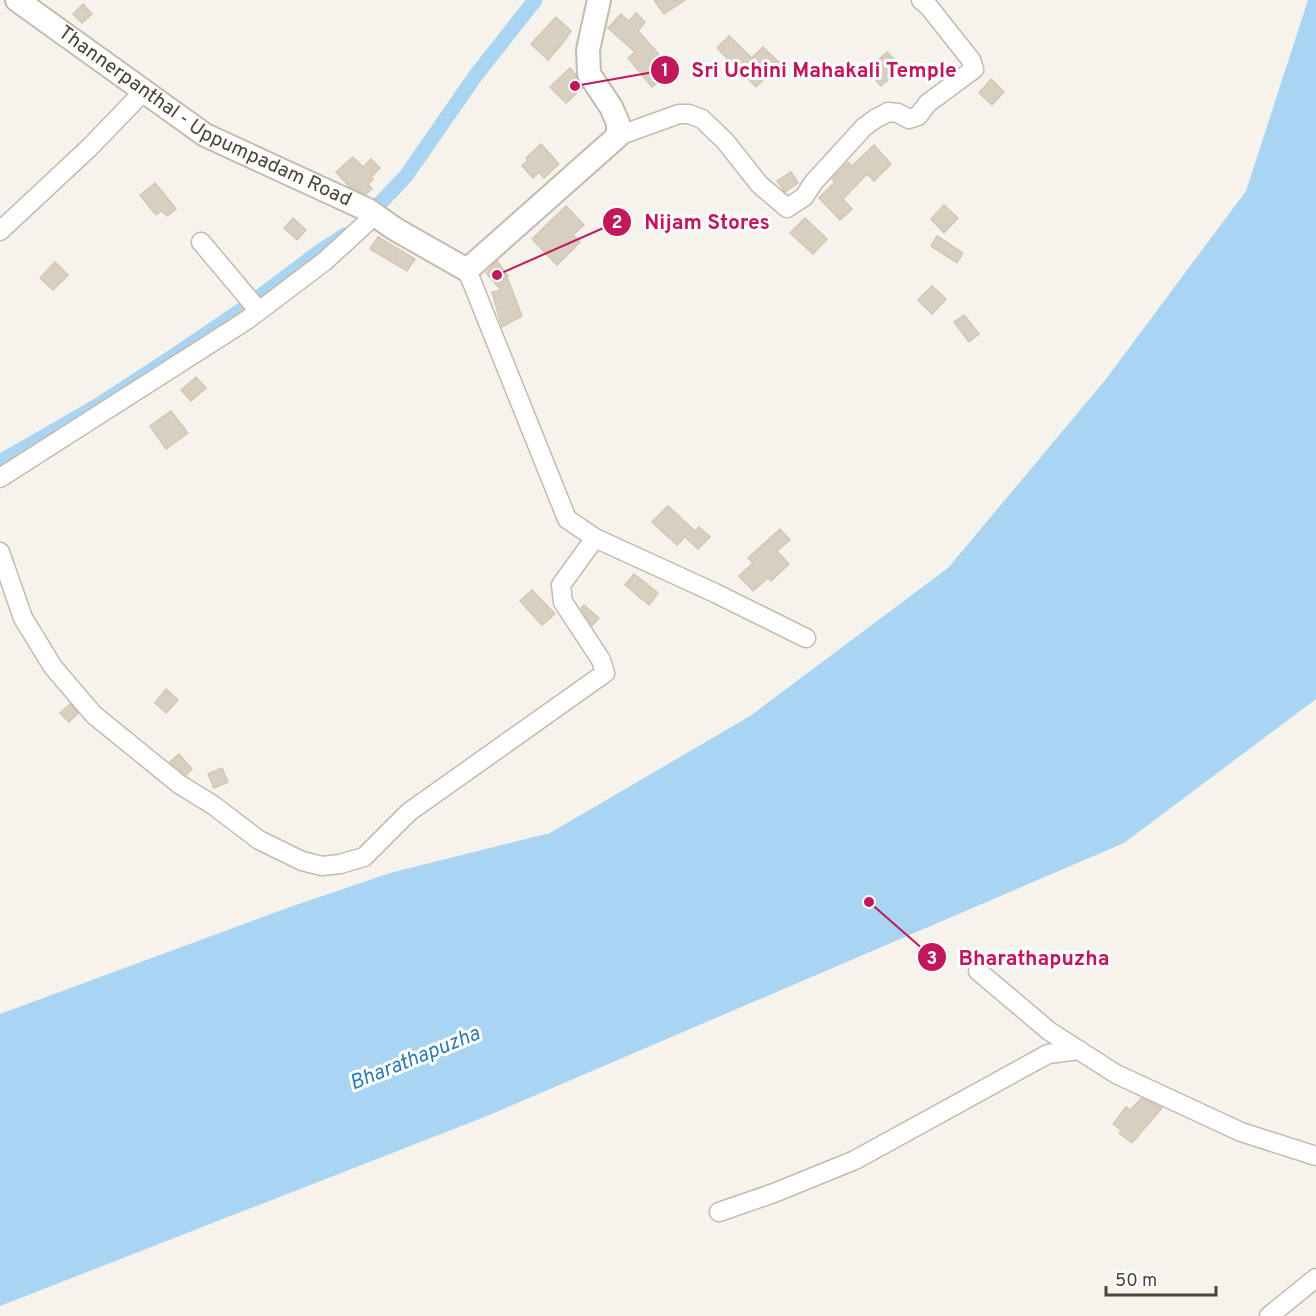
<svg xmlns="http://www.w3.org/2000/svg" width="1316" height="1316" font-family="Overpass,sans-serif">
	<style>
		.water { fill: #a9d4f2 }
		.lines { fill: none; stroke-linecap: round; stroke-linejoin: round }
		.canal { stroke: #a9d4f2; stroke-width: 15 }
		.building { fill: #d8cfc1; stroke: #d3c7b4; stroke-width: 1.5 }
		.minor-casing { stroke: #c2bbae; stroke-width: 21 }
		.tertiary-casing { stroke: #c2bbae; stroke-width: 26 }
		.minor { stroke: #fff; stroke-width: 18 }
		.tertiary { stroke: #fff; stroke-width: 22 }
		.labels { text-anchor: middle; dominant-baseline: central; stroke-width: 6; stroke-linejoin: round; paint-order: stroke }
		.street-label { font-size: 20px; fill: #4b4439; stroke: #fff }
		.water-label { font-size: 21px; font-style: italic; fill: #2e7ab2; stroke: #fff }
		.leader { fill: none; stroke: #c2185b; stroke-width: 2 }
		.callout-dot { fill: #c2185b; stroke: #fff; stroke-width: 2 }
		.mark-label { font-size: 18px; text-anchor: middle; font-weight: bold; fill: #fff }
		.callout-label { font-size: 21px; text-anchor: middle; font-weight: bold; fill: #c2185b; stroke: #fff; stroke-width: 6; stroke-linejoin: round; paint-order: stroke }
	</style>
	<rect width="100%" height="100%" fill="#f6f3ec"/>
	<!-- water -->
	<path class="water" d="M1308 0H1316V699L1124 843 487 1116 0 1306V1014L290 907 390 873 550 833 750 716 948 568 1106 379 1246 191Z"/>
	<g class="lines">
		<!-- canal -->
		<path class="canal" d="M366 218 406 176 476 75 535 0
			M0 462 97 406 172 357 243 309 319 252 345 235"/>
	</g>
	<!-- building -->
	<path class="building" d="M654 0H685L664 14Z
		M83 4 92 14 82 23 73 14Z
		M636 13 645 22 638 31 673 70 652 87 628 58 635 52 608 28 621 14 629 21Z
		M556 17 571 31 562 44 548 60 531 44Z
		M729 36 752 58 763 47 780 63 756 87 717 48Z
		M887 52 902 67 881 86 867 70Z
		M570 68 575 74 582 88 566 103 550 87Z
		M991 79 1004 92 992 105 979 93Z
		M541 144 559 164 544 178 539 172 533 178 522 166 528 160 526 158Z
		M874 145 891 164 874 181 867 174 843 199 852 209 840 220 819 198 835 182 832 179 848 162 852 166Z
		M353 157 363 167 371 159 380 168 371 177 373 179 368 184 372 189 366 194 350 187 336 172Z
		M791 172 798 183 785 192 777 181Z
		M155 183 176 209 167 216 162 211 156 215 140 195Z
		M944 205 958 218 944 233 931 219Z
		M566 206 584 225 573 235 580 242 557 265 532 239Z
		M293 218 306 230 297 240 284 228Z
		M805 218 827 239 813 254 790 233Z
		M937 236 963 253 957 263 931 246Z
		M378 237 415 259 407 271 370 249Z
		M497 261 508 276 507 277 522 316 502 327 492 292 501 290 486 273Z
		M55 262 68 275 53 290 40 278Z
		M932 286 946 299 932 314 918 300Z
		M964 315 979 334 969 342 954 322Z
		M196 377 206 388 191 401 181 390Z
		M171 411 188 433 166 449 150 426Z
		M668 506 695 531 699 527 710 537 698 549 685 537 677 545 652 522Z
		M780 529 790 540 777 551 789 564 771 581 768 578 753 591 739 576 753 563 748 558Z
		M634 574 658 593 649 605 625 585Z
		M532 590 555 614 542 625 520 601Z
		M584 605 599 618 592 626 581 608Z
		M166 689 178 700 166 713 155 703Z
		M70 704 78 713 69 722 60 713Z
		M179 754 192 769 186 775 170 762Z
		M222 768 228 782 214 788 208 774Z
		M1142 1098 1162 1108 1132 1143 1119 1133 1121 1130 1113 1124 1126 1107 1130 1110Z"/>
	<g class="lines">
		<!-- minor casing -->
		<g class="minor-casing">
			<path id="minor" d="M618 136 679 114H689L702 119 725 141 759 184 787 208 804 197 813 183 864 127 875 119 888 112 898 113 909 119 918 116 928 103 974 69 971 60 929 7 921 0
				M0 231 90 147 144 91
				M201 242 259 311
				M467 270 567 519 595 538 715 593 806 638
				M0 478 247 320 325 261 375 215
				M0 552 23 618 53 667 94 715 179 784 213 805 259 840 302 861 322 866 340 864 364 857 409 812 605 673 601 660 563 602 561 585 595 538
				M978 971 1049 1031 1116 1074 1241 1132 1316 1156
				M719 1212 774 1193 855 1160 1048 1054 1079 1050
				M1269 1316 1316 1278"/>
		</g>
		<!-- tertiary casing -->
		<g class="tertiary-casing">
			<g id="tertiary">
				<path id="s1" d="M17 0 205 135 368 210 395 229 467 270 618 136V123L611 107 589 74 588 50 599 0"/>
			</g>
		</g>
		<!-- minor -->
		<use href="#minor" class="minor"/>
		<!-- tertiary -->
		<use href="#tertiary" class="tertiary"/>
	</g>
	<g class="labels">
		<!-- street labels -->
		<g class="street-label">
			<text stroke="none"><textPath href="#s1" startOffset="222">Thannerpanthal - Uppumpadam Road</textPath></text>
		</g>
		<!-- water labels -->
		<g class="water-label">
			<text transform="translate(415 1059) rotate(-22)">Bharathapuzha</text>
		</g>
	</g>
	<!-- callouts -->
	<path class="leader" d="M575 86L665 70M497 275L617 222M869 902L932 957"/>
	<g class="callout-dot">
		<circle cx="575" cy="86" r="6"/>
		<circle cx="497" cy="275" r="6"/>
		<circle cx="869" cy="902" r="6"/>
		<circle cx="665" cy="70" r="15"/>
		<circle cx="617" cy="222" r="15"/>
		<circle cx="932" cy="957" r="15"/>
	</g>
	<g class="mark-label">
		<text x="665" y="76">1</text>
		<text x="617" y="228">2</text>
		<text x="932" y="964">3</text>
	</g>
	<g class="callout-label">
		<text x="824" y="77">Sri Uchini Mahakali Temple</text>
		<text x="707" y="229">Nijam Stores</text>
		<text x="1034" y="965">Bharathapuzha</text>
	</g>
	<!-- scale -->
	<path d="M1106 1286v9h110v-9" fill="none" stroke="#4b4439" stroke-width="3"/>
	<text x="1115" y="1286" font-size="18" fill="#4b4439" stroke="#ffffff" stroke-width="4.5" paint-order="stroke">50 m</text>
</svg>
